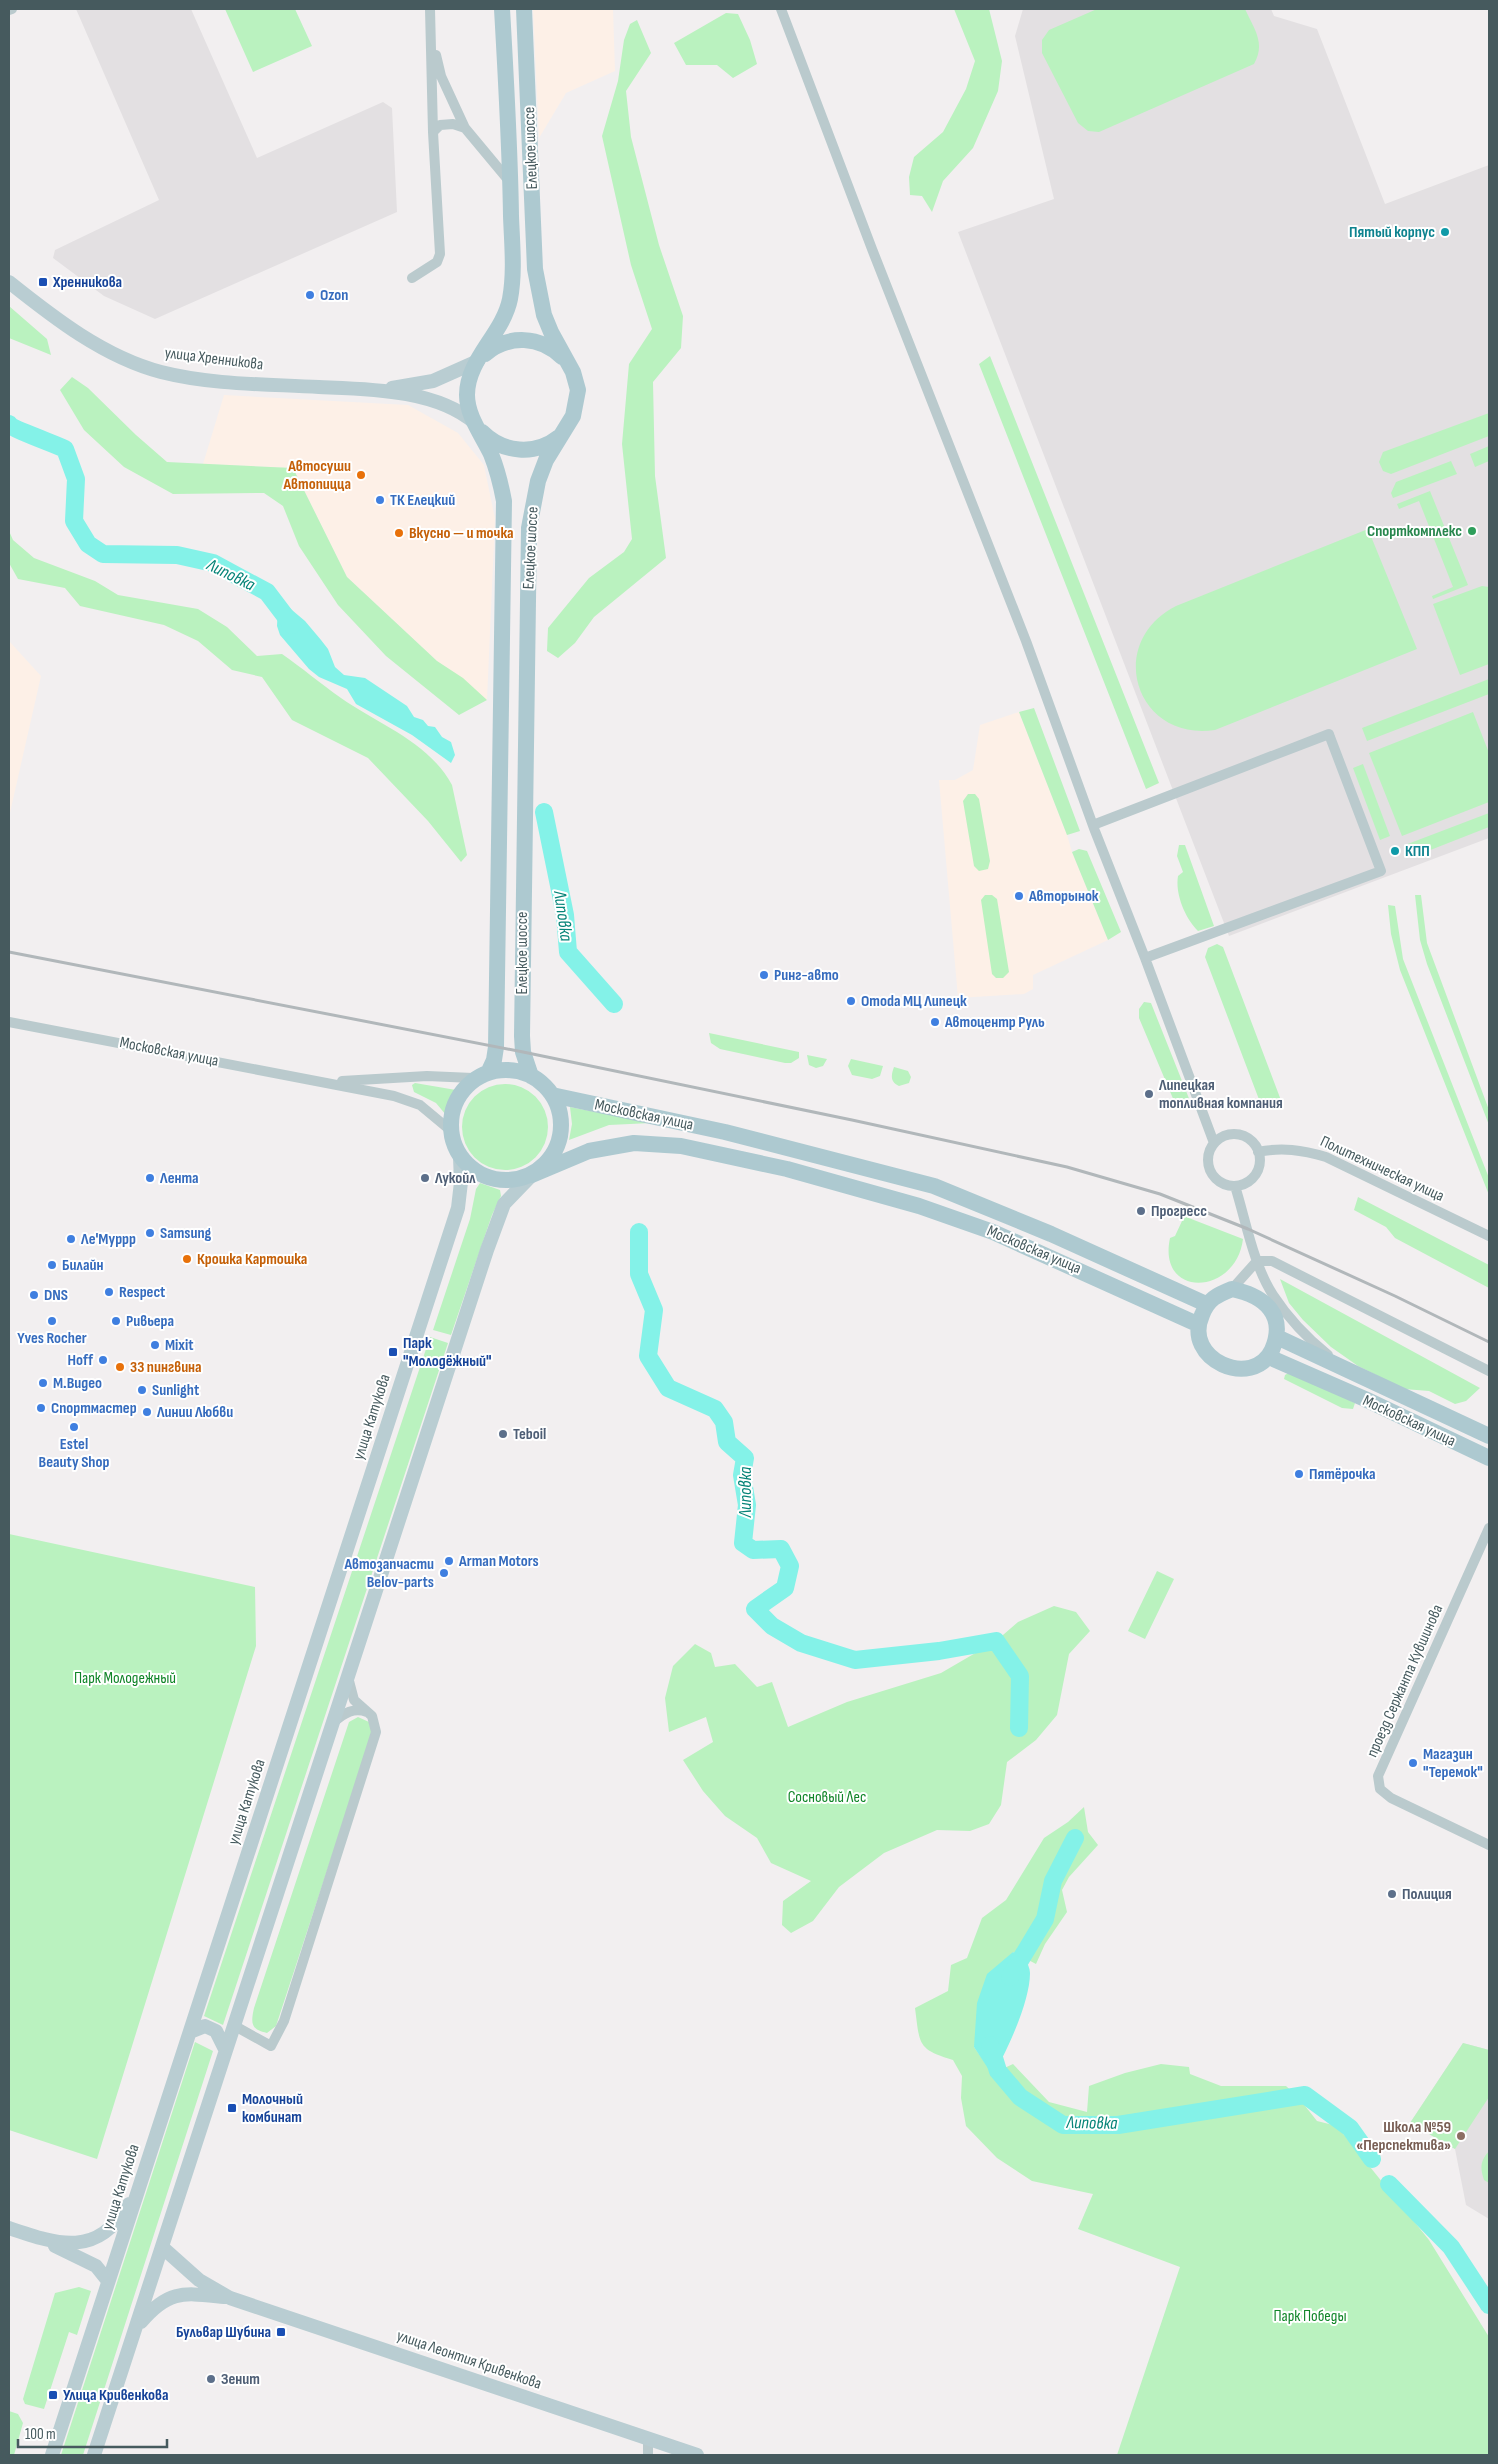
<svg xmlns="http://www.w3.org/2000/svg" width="1498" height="2464" font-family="'Sofia Sans Condensed',sans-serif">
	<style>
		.commercial { fill: #fdf0e7 }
		.education { fill: #e3e0e2 }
		.green { fill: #baf2bf }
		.water { fill: #84f2e8 }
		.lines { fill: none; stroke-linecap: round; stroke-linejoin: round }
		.river { stroke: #84f2e8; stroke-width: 18 }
		.street { stroke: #bacacd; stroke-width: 10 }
		.secondary { stroke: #b9cdd2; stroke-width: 14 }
		.primary { stroke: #adc9d0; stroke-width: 16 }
		.rail { stroke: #b1b7ba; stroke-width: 3 }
		.culture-dot { fill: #0f9aa8; stroke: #fff; stroke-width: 2 }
		.transit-dot { fill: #1a4fb4; stroke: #fff; stroke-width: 2 }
		.shop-dot { fill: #3f7fe0; stroke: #fff; stroke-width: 2 }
		.food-dot { fill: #e8710a; stroke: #fff; stroke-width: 2 }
		.leisure-dot { fill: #2e9e5b; stroke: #fff; stroke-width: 2 }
		.service-dot { fill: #5c6f8a; stroke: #fff; stroke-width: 2 }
		.education-dot { fill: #8d6e63; stroke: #fff; stroke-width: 2 }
		.labels { text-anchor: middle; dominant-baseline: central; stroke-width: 4; stroke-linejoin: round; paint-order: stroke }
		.street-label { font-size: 16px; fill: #465a5e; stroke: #fff }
		.culture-label { font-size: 16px; font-weight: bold; fill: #0d838f; stroke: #fff; text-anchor: end }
		.transit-label { font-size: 16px; font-weight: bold; fill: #164399; stroke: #fff; text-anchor: start }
		.shop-label { font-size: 16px; font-weight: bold; fill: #366cbe; stroke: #fff; text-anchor: start }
		.food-label { font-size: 16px; font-weight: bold; fill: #c56008; stroke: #fff; text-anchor: start }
		.leisure-label { font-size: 16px; font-weight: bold; fill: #27864d; stroke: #fff; text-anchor: end }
		.service-label { font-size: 16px; font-weight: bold; fill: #4e5e75; stroke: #fff; text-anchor: start }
		.park-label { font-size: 16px; fill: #108528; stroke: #fff }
		.education-label { font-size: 16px; font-weight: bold; fill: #785e54; stroke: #fff; text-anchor: end }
		.water-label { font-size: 18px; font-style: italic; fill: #068478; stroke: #fff }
	</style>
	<rect width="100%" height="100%" fill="#f2eff0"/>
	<!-- commercial -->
	<path class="commercial" d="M533 9H613L615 71 566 93 539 138Z
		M224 395 408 405 458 433 484 465 495 519 487 700 437 661 347 577 293 468 203 464Z
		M9 641 41 676 9 817Z
		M1019 712 1067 835 1072 852 1108 940 1033 975V989L1024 994 958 998 939 780H955L973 770 980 725Z"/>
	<!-- education -->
	<path class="education" d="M76 9H191L257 158 383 102 392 108 397 212 155 319 104 296 53 258 55 250 159 200Z
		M1023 9H1271L1274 16 1317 29 1385 204 1489 165V838L1229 936 958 232 1054 199 1015 36Z
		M1463 2043 1489 2050V2219L1466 2205 1455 2149 1410 2123Z"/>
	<!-- green -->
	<path class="green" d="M225 9H295L312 46 253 72Z
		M954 9H989L1002 61 998 91 973 148 943 181 932 212 922 196 910 195 909 177 914 157 943 132 966 89 975 61Z
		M1097 9H1245C1254 29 1266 43 1254 64L1099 132 1088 131 1078 123 1042 53V40L1049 30Z
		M726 13 738 14 750 40 757 64 733 78 717 65H686L674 43Z
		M637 20 651 53 626 91 631 137 659 245 683 316 681 348 653 382 655 476 666 558 594 617 575 643 558 658 547 651 548 628 589 578 624 552 632 539 622 444 629 364 652 329 631 265 602 136 618 81 624 40 630 24Z
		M9 306 47 339 51 355 9 338Z
		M990 356 1159 783 1146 789 979 364Z
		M72 377 88 388 136 435 167 462 293 468 347 577 437 661 463 678 487 700 459 715 386 656 338 605 299 546 283 506 264 493 173 494 124 467 84 430 60 390Z
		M1489 413V436L1391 474 1383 471 1379 462 1383 452Z
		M1489 446V461L1475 467 1470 454Z
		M1451 461 1457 474 1393 498 1391 493 1396 482Z
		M1430 491 1468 585 1433 599 1432 596 1453 587 1419 501 1399 509 1397 504Z
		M1368 529 1417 649 1215 730C1136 742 1104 643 1176 606Z
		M9 531 13 540 34 558 95 581 118 595 198 609 227 627 257 656 282 654C302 668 320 683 341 698 378 724 429 742 452 785L467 855 461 862 428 821 368 758 292 720 262 677 232 670 198 641 164 625 80 606 65 588 18 579 9 563Z
		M1482 586 1489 587V664L1460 675 1433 604Z
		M1489 679V694L1367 741 1362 728Z
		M1034 708 1080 831 1067 835 1019 712Z
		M1473 712 1489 753V802L1402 836 1369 753Z
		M1363 764 1390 836 1380 840 1353 768Z
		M968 794H975L979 799 990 861 988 869 979 871 974 866 963 801Z
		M1489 813V827L1410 858 1405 845Z
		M1179 845H1185L1214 926 1198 931C1185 918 1175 894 1178 876L1183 872 1177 856Z
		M1079 849 1087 851 1121 932 1108 940 1072 852Z
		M985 895H992L997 899 1009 972 1003 978H996L992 974 981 900Z
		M1415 895H1421L1427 943 1489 1110V1125L1427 964 1420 940Z
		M1388 905 1395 906 1403 959 1489 1178V1195L1400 970 1391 934Z
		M1217 944 1223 947 1282 1103 1263 1110 1205 957 1208 948Z
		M1144 1002 1151 1003 1192 1106 1186 1110 1177 1108 1139 1018V1009Z
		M709 1033 799 1052V1058L791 1063H785L720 1049 711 1043Z
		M807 1055 827 1059 823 1066 816 1068 809 1065Z
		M851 1059 883 1066 880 1076 872 1079 852 1075 848 1066Z
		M894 1067 908 1071 911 1077 909 1083 899 1086C890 1082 891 1075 894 1067Z
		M415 1083 456 1090 446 1115 436 1103 414 1092 412 1085Z
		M462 1127a43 43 0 1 1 86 0a43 43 0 1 1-86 0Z
		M570 1107 651 1123 609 1125 569 1140 572 1124Z
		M480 1183 500 1190 501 1196 492 1215 451 1335 433 1330 470 1219 476 1189Z
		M1358 1197 1489 1265V1288L1395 1238 1386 1227 1354 1210Z
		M1181 1215 1243 1239C1236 1296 1157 1299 1170 1238L1175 1236 1182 1221Z
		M1280 1279 1480 1388 1466 1401 1455 1404 1429 1391 1404 1389 1358 1366 1331 1347 1303 1320 1289 1303Z
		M430 1337 448 1343 223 2025 204 2016Z
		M1292 1371 1355 1403 1353 1409 1342 1408 1284 1379 1285 1375Z
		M9 1534 255 1587 256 1646 97 2159 9 2130Z
		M1157 1571 1174 1579 1145 1639 1128 1631Z
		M1054 1606 1076 1612 1090 1631 1069 1654 1057 1715 1036 1740 1007 1762 1001 1805 989 1824 970 1831 937 1830 884 1853 839 1887 813 1921 791 1933 782 1925 783 1901 811 1881 771 1863 757 1838 725 1816 703 1791 683 1760 713 1742 706 1717 669 1732 665 1698 673 1666 695 1644 711 1653 715 1667 735 1664 757 1687 772 1682 788 1727 847 1702 941 1673 996 1641 1018 1622Z
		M358 1717 369 1722 372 1734 276 2026 267 2033C250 2030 251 2022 254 2008L349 1722Z
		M1084 1807 1088 1832 1098 1845 1069 1877 1062 1890 1067 1912 1045 1944 1036 1964 1013 1952 974 2047 997 2080 998 2071 1013 2064 1049 2102 1087 2112 1089 2086 1125 2073 1161 2064 1189 2067 1190 2074 1221 2086H1286L1298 2097 1317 2121 1337 2126 1429 2240 1489 2337V2455H1117L1180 2267 1078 2229 1093 2194 1032 2181 997 2158 966 2126 961 2098 962 2076 953 2060C917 2049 920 2045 915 2008L948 1991 951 1965 967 1958 982 1918 1006 1900 1044 1838 1068 1822Z
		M195 2042 213 2051 83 2455H61Z
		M1463 2043 1489 2050V2097L1455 2149 1410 2123Z
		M1489 2151V2183L1484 2180C1480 2168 1480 2161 1489 2151Z
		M79 2287 91 2291 77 2335 69 2332 44 2409 25 2404 23 2399 55 2293Z
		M9 2411 18 2414 23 2423 14 2455H9Z"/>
	<!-- water -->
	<path class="water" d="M286 605 305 621 321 640 328 649 335 667 344 675 365 678 407 706 414 717 423 720 428 726 435 727 442 737 451 742 455 755 451 763 412 735 356 704 347 689 319 677 309 669 280 635 277 626 278 606Z
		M1013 1952 1025 1958C1027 1963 1030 1968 1030 1973 1030 2000 1010 2044 997 2068L989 2070 974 2047 977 2003 987 1974Z"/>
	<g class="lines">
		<!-- river -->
		<path class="river" d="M9 424C12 429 55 444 65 449L76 479 74 521 88 544 103 554 177 555 213 563 267 592 292 625
			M544 812 565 915 568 952 614 1004
			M639 1232V1274L654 1310 648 1356 668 1388 715 1409 724 1422 727 1442 745 1458 742 1475 747 1505 743 1543 753 1550 781 1549 790 1566 785 1588 755 1609 772 1626 801 1643 855 1660 939 1651 996 1641 1020 1676 1019 1728
			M1010 1977 1045 1919 1053 1881 1075 1838
			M990 2045 998 2071 1020 2097 1063 2125H1118L1305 2095 1350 2128 1372 2159
			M1389 2184 1451 2247 1489 2305"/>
		<!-- street -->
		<path class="street" d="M781 9 872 249 1026 641 1095 831 1145 958 1214 1143
			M9 10 12 9
			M436 55 441 76 465 128
			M433 132 440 125 453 124 465 128 510 182
			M412 278 437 262 440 254 433 132 430 9
			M1093 825 1329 734 1330 737 1381 871 1145 958
			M9 1022 394 1096 420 1105 450 1130
			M342 1081 427 1076 473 1078
			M1208 1160a26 26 0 1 1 52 0a26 26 0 1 1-52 0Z
			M1258 1152C1282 1147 1302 1150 1326 1157L1489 1236
			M1235 1186C1246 1221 1253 1264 1273 1295 1288 1318 1307 1338 1328 1355
			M1257 1261H1272L1489 1371
			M1232 1289 1257 1261
			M1489 1528 1378 1776 1380 1789 1391 1798 1489 1845
			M334 1722C344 1713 354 1707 367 1712
			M233 2025 271 2046 284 2021 376 1732 372 1716 354 1700 348 1677
			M648 2439V2455"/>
		<!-- secondary -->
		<path class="secondary" d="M9 282C54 318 104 357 161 372 212 385 267 384 319 387 367 389 436 389 475 423
			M392 388 433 381 478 361
			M190 2032 205 2026 216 2031 225 2049
			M9 2228C59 2245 97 2258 129 2204
			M55 2246 96 2266 108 2281
			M162 2247 199 2280 230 2298 697 2455
			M141 2322C169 2289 184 2293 224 2297
			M52 2455 458 1208 461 1182 460 1157
			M94 2455 487 1250 504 1204 532 1175"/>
		<!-- primary -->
		<path class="primary" d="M524 9 535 269 544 315 551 332 573 372 578 390 573 416 546 460 538 481 529 528 522 1036 523 1052 531 1076
			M485 354C509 334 540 336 562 357
			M482 432C503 453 535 456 559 437
			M451 1125a55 55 0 1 1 110 0a55 55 0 1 1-110 0Z
			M488 1073 494 1060 496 1047 504 501C501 485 497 469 491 454 482 435 467 416 467 395 467 359 503 334 510 299 515 272 512 244 511 216 510 147 506 78 502 9
			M552 1095 725 1132 934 1186 1051 1234 1206 1304
			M532 1175 589 1151 634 1143 681 1146 787 1169 919 1206 993 1232 1197 1324
			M1232 1289C1265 1296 1287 1315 1272 1350 1253 1390 1182 1360 1202 1315 1208 1299 1217 1295 1232 1289Z
			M1277 1337 1489 1436
			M1269 1357 1365 1399 1489 1458"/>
		<!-- rail -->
		<path class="rail" d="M9 952 523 1052 852 1120 1067 1167 1160 1194 1248 1229 1395 1296 1489 1342"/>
	</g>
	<!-- markers -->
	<g class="culture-dot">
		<circle cx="1445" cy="232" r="5"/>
		<circle cx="1395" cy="851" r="5"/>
	</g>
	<g class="transit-dot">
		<rect x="38" y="277" width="10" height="10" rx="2.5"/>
		<rect x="388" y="1347" width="10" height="10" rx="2.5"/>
		<rect x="227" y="2103" width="10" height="10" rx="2.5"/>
		<rect x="276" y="2327" width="10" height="10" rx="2.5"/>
		<rect x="48" y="2390" width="10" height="10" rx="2.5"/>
	</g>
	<g class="shop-dot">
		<circle cx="310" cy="295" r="5"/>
		<circle cx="380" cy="500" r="5"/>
		<circle cx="1019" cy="896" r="5"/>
		<circle cx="764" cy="975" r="5"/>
		<circle cx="851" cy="1001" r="5"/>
		<circle cx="935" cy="1022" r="5"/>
		<circle cx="150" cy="1178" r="5"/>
		<circle cx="150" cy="1233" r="5"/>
		<circle cx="71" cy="1239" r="5"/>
		<circle cx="52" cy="1265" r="5"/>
		<circle cx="109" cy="1292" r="5"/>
		<circle cx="34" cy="1295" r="5"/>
		<circle cx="52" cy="1321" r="5"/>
		<circle cx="116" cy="1321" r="5"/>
		<circle cx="155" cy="1345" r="5"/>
		<circle cx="103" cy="1360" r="5"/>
		<circle cx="43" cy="1383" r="5"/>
		<circle cx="142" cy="1390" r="5"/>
		<circle cx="41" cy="1408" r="5"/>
		<circle cx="147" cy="1412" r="5"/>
		<circle cx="74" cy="1427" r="5"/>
		<circle cx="1299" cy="1474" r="5"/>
		<circle cx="449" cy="1561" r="5"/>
		<circle cx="444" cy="1573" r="5"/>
		<circle cx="1413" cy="1763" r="5"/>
	</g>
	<g class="food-dot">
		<circle cx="361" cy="475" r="5"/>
		<circle cx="399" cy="533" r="5"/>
		<circle cx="187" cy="1259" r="5"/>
		<circle cx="120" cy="1367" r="5"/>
	</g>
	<circle class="leisure-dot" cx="1472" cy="531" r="5"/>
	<g class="service-dot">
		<circle cx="1149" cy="1094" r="5"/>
		<circle cx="425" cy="1178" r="5"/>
		<circle cx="1141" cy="1211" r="5"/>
		<circle cx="503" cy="1434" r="5"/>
		<circle cx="1392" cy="1894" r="5"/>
		<circle cx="211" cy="2379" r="5"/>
	</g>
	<circle class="education-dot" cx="1461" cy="2136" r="5"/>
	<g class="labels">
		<!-- street labels -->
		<g class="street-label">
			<text transform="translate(531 148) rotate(-92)">Елецкое шоссе</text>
			<text transform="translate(214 359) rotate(7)">улица Хренникова</text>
			<text transform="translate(531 548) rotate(-87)">Елецкое шоссе</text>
			<text transform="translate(522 953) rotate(-90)">Елецкое шоссе</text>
			<text transform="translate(169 1052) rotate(11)">Московская улица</text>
			<text transform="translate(644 1115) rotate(12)">Московская улица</text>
			<text transform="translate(1382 1169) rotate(25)">Политехническая улица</text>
			<text transform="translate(1034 1250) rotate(23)">Московская улица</text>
			<text transform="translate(372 1417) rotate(-72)">улица Катукова</text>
			<text transform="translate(1409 1421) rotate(25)">Московская улица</text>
			<text transform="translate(1405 1681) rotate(-66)">проезд Сержанта Кувшинова</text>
			<text transform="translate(247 1802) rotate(-72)">улица Катукова</text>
			<text transform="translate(121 2187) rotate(-72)">улица Катукова</text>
			<text transform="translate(469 2360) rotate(19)">улица Леонтия Кривенкова</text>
		</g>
		<!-- culture labels -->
		<g class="culture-label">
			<text x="1435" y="232">Пятый корпус</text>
			<text x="1405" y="851" text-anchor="start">КПП</text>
		</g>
		<!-- transit labels -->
		<g class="transit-label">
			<text x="53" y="282">Хренникова</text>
			<text x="403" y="1343">Парк<tspan x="403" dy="18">"Молодёжный"</tspan></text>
			<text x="242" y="2099">Молочный<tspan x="242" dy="18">комбинат</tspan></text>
			<text x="271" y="2332" text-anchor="end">Бульвар Шубина</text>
			<text x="63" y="2395">Улица Кривенкова</text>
		</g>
		<!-- shop labels -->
		<g class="shop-label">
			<text x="320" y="295">Ozon</text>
			<text x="390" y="500">ТК Елецкий</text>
			<text x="1029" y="896">Авторынок</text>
			<text x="774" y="975">Ринг-авто</text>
			<text x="861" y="1001">Omoda МЦ Липецк</text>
			<text x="945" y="1022">Автоцентр Руль</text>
			<text x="160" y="1178">Лента</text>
			<text x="160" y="1233">Samsung</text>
			<text x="81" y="1239">Ле'Муррр</text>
			<text x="62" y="1265">Билайн</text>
			<text x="119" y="1292">Respect</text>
			<text x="44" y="1295">DNS</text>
			<text x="126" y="1321">Ривьера</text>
			<text x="52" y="1338" text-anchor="middle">Yves Rocher</text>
			<text x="165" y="1345">Mixit</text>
			<text x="93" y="1360" text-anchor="end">Hoff</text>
			<text x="53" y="1383">М.Видео</text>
			<text x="152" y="1390">Sunlight</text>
			<text x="51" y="1408">Спортмастер</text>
			<text x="157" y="1412">Линии Любви</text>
			<text x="74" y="1444" text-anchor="middle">Estel<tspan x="74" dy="18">Beauty Shop</tspan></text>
			<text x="1309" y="1474">Пятёрочка</text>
			<text x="459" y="1561">Arman Motors</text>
			<text x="434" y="1564" text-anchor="end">Автозапчасти<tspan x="434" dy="18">Belov-parts</tspan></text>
			<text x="1423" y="1754">Магазин<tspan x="1423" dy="18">"Теремок"</tspan></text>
		</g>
		<!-- food labels -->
		<g class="food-label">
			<text x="351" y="466" text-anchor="end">Автосуши<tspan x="351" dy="18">Автопицца</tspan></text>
			<text x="409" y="533">Вкусно — и точка</text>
			<text x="197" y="1259">Крошка Картошка</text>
			<text x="130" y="1367">33 пингвина</text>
		</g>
		<!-- leisure labels -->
		<g class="leisure-label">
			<text x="1462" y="531">Спорткомплекс</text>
		</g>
		<!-- service labels -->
		<g class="service-label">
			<text x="1159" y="1085">Липецкая<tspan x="1159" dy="18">топливная компания</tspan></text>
			<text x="435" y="1178">Лукойл</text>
			<text x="1151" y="1211">Прогресс</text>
			<text x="513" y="1434">Teboil</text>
			<text x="1402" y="1894">Полиция</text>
			<text x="221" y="2379">Зенит</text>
		</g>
		<!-- park labels -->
		<g class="park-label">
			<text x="125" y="1678">Парк Молодежный</text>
			<text x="827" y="1797">Сосновый Лес</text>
			<text x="1310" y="2316">Парк Победы</text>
		</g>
		<!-- education labels -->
		<g class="education-label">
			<text x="1451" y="2127">Школа №59<tspan x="1451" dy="18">«Перспектива»</tspan></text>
		</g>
		<!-- water labels -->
		<g class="water-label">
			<text transform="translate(231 575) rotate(26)">Липовка</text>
			<text transform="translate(563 916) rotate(82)">Липовка</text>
			<text transform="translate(745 1492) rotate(-90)">Липовка</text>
			<text transform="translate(1092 2123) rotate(1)">Липовка</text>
		</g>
	</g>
	<!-- border -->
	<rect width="1498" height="2464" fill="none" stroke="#465a5e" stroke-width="20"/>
	<!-- scale -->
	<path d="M18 2439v8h149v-8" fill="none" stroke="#465a5e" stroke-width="2.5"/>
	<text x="25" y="2439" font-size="15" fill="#465a5e" stroke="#ffffff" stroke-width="4" paint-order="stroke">100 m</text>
</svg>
